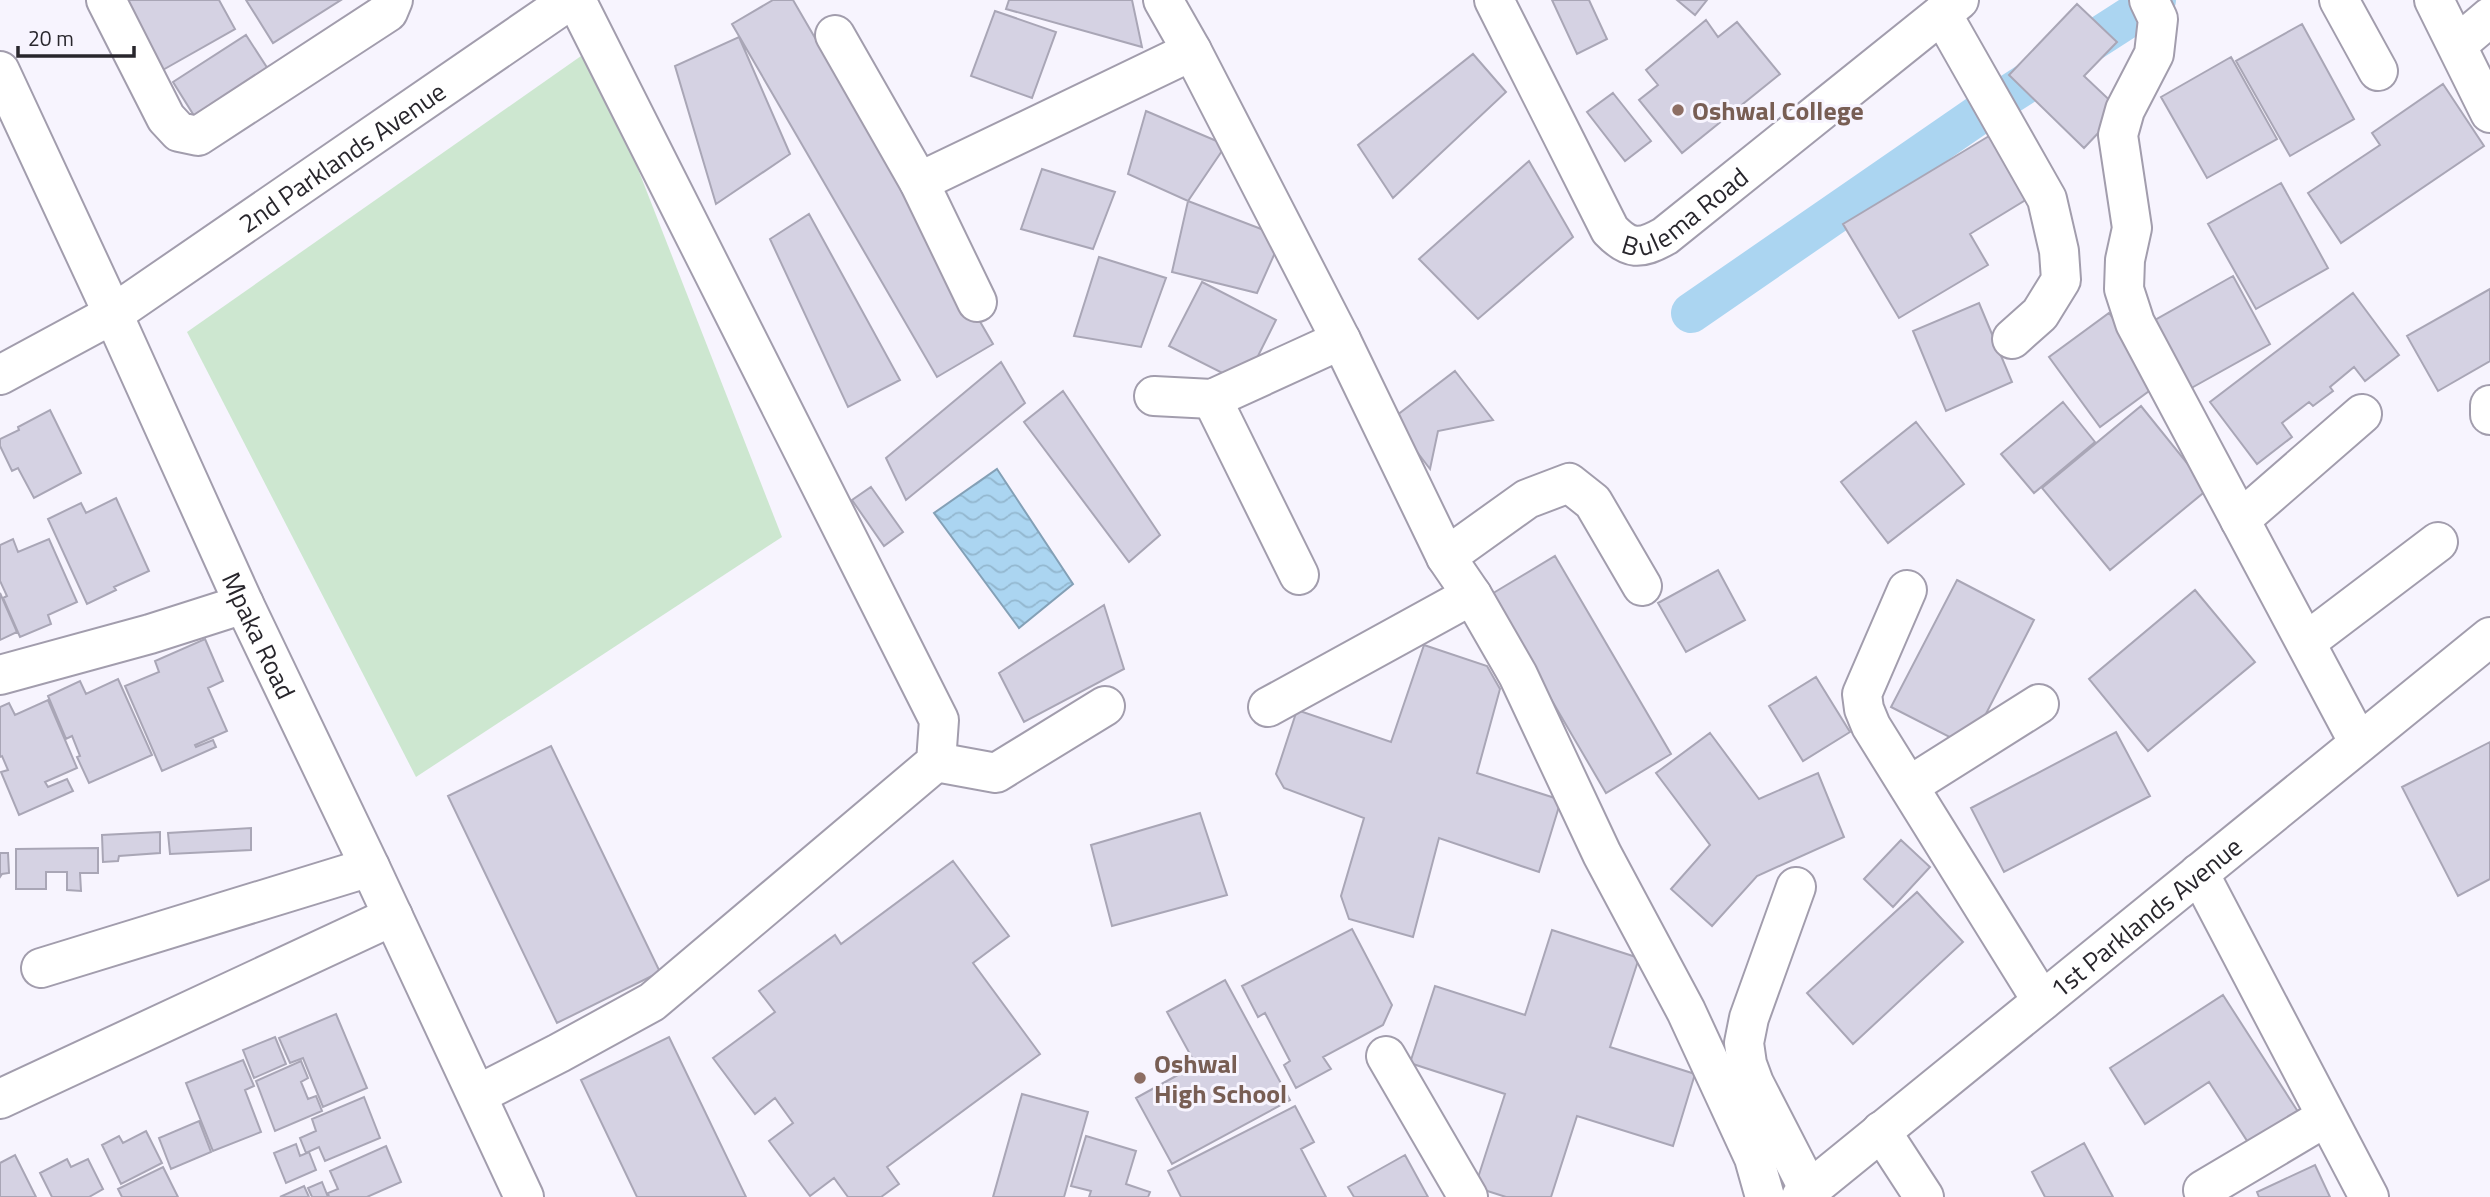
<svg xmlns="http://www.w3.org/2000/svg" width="2490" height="1197" font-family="'Titillium Web',sans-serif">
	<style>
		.green { fill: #cde7d0 }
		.water { fill: url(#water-waves); stroke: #84a0b6; stroke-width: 2 }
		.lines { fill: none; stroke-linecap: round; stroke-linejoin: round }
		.canal { stroke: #abd5f1; stroke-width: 40 }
		.building { fill: #d5d2e3; stroke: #a9a6b6; stroke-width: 2 }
		.minor-casing { stroke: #a29dad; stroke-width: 42 }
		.minor { stroke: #fff; stroke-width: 38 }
		.education-dot { fill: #8d6e63; stroke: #f7f4fe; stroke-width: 2.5 }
		.labels { text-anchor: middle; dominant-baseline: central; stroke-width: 6; stroke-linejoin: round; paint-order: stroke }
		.education-label { font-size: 26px; font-weight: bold; fill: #785e54; stroke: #f7f4fe; text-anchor: start }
		.street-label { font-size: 26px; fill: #28262c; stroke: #f7f4fe }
	</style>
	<defs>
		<pattern id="water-waves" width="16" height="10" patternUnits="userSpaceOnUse" patternTransform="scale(1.75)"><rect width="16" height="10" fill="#abd5f1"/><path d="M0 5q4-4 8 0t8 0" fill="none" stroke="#93b7cf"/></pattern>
	</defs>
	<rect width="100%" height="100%" fill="#f7f4fe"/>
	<!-- green -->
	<path class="green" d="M591 49 782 537 416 777 187 332Z"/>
	<!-- water -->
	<path class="water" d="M997 469 1073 584 1019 628 934 513Z"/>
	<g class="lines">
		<!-- canal -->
		<path class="canal" d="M2002 99 2156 0
			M1691 313 1981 113"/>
	</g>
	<!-- building -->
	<path class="building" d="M121 0H219L235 29 161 71Z
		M246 0H341L273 43Z
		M773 0H793L993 344 937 377 732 24Z
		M1009 0H1132L1142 47 1006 9Z
		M1552 0H1589L1607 39 1577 54Z
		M1677 0H1707L1695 15Z
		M2077 4 2117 42 2084 76 2120 110 2084 148 2009 75Z
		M995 11 1056 32 1032 98 971 76Z
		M1706 20 1718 37 1737 22 1780 74 1682 153 1639 100 1658 85 1646 70Z
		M2302 24 2354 119 2290 156 2236 61Z
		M246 35 277 83 203 130 173 82Z
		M739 37 790 154 716 204 675 66Z
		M1473 54 1506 92 1393 198 1358 145Z
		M2231 57 2277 139 2207 178 2161 97Z
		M2443 84 2484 146 2341 243 2308 193 2380 145 2372 133Z
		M1613 93 1651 141 1625 161 1587 112Z
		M1146 111 1226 145 1188 201 1128 174Z
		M1999 130 2037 193 1970 234 1988 265 1899 318 1843 224Z
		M1529 161 1573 237 1478 319 1419 259Z
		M1042 169 1115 192 1093 249 1021 229Z
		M2281 183 2328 268 2256 309 2208 224Z
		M1188 201 1282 237 1257 293 1172 272Z
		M809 214 900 380 848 407 770 239Z
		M1099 257 1166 278 1141 347 1074 336Z
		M2233 276 2270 344 2186 391 2148 324Z
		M1202 282 1276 320 1244 384 1169 346Z
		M2490 289V361L2438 391 2407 336Z
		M2353 293 2399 355 2365 381 2354 367 2330 387 2333 391 2313 406 2309 402 2282 423 2292 437 2257 464 2210 402Z
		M1979 303 2012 382 1946 411 1913 331Z
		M2109 313 2160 383 2100 427 2049 357Z
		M1001 362 1025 403 906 500 886 458Z
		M1455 371 1493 420 1438 431 1430 469 1392 419Z
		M1063 391 1160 535 1129 562 1024 422Z
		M2063 402 2095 442 2034 493 2001 454Z
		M2141 406 2208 489 2110 570 2042 488Z
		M50 410 81 473 34 498 18 468 12 471 0 446V439L19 430 18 427Z
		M1916 422 1964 484 1888 543 1841 482Z
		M871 487 903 532 884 546 852 500Z
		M116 498 149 571 114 587 116 590 87 604 48 519 81 503 86 513Z
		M13 539 18 552 49 539 77 602 48 615 51 624 20 637 3 598 7 596 0 581V545Z
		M1555 556 1671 754 1606 793 1490 595Z
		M1718 570 1745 620 1686 652 1658 603Z
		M1957 580 2034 620 1969 747 1891 707Z
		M2195 590 2255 662 2148 751 2089 679Z
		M0 593 17 632 0 640Z
		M1104 605 1124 669 1024 722 999 673Z
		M205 639 223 681 208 688 227 731 195 745 196 747 213 740 216 747 162 771 125 686 159 672 155 661Z
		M1424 645 1487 666 1500 689 1477 773 1561 800 1539 872 1439 838 1413 937 1349 919 1341 896 1364 818 1284 788 1276 774 1297 710 1391 742Z
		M1816 677 1850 732 1803 761 1769 706Z
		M118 679 152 755 89 783 77 757 80 756 72 736 66 739 48 696 80 681 86 694Z
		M48 700 77 768 45 782 48 787 67 779 73 791 19 815 1 772 8 770 2 756 0 757V707L9 703 15 715Z
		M2116 732 2150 796 2004 872 1971 808Z
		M1710 733 1759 799 1818 773 1844 837 1757 876 1712 926 1671 889 1710 845 1656 773Z
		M2490 742V879L2458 896 2402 787Z
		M551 746 660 972 557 1023 448 796Z
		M1200 813 1227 895 1112 926 1091 845Z
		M251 828V850L170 854 168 833Z
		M160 832V853L119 856 118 861 103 862 102 835Z
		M1901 840 1930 867 1893 907 1864 879Z
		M98 848V873H80L81 891 67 890V872H46V889H16V849Z
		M0 853H8L9 873 2 874 0 877Z
		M953 861 1009 936 973 963 1040 1054 887 1167 899 1184 881 1197H848L834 1178 810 1196 769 1141 793 1123 775 1098 755 1114 713 1058 775 1012 759 991 835 935 841 944Z
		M1917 892 1963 942 1853 1044 1807 993Z
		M1352 929 1392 1005 1383 1025 1323 1057 1331 1069 1296 1088 1284 1065 1290 1061 1265 1013 1258 1017 1242 986Z
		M1552 930 1639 958 1610 1047 1695 1074 1673 1146 1577 1116 1551 1197H1506L1475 1187 1505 1094 1410 1063 1435 986 1525 1015Z
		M1225 980 1290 1100 1172 1164 1136 1098 1196 1065 1167 1012Z
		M2223 995 2302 1118 2253 1150 2209 1082 2145 1124 2110 1068Z
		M336 1014 367 1088 323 1107 303 1058 290 1063 279 1038Z
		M275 1037 286 1064 254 1078 243 1050Z
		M669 1037 746 1197H637L581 1080Z
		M243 1060 254 1086 245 1090 261 1132 213 1151 186 1083Z
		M301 1061 308 1078 301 1082 308 1099 316 1096 322 1111 275 1131 256 1081Z
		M1022 1094 1088 1112 1064 1197H993Z
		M364 1097 380 1138 325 1161 319 1147 306 1153 300 1138 316 1131 312 1119Z
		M1295 1106 1314 1142 1301 1149 1326 1197H1181L1168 1171Z
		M199 1121 211 1152 171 1169 159 1138Z
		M146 1131 162 1163 121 1184 102 1145 119 1136 123 1143Z
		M1086 1136 1136 1151 1126 1184 1150 1192 1148 1197H1089L1091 1191 1071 1186Z
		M2084 1143 2113 1197H2045L2032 1172Z
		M296 1144 300 1156 309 1152 316 1170 286 1183 274 1153Z
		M386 1146 401 1182 367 1197H329L328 1193 338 1189 330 1171Z
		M15 1155 36 1197H0V1163Z
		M1405 1155 1428 1197H1354L1348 1187Z
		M67 1159 71 1167 88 1159 103 1189 89 1197H52L40 1173Z
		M2315 1165 2330 1197H2259L2257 1192Z
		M163 1167 178 1197H122L118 1189Z
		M322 1182 328 1197H312L308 1188Z
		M304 1186 309 1197H280Z"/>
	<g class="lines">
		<!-- minor casing -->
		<g class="minor-casing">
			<g id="minor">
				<path d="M106 0 166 118 179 132 198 136 388 12 393 0"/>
				<path d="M1163 0 1192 51 1341 340 1446 557 1472 595 1518 675 1602 854 1686 1011 1754 1158 1765 1197"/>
				<path id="s1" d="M1494 0 1610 230C1629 250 1640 250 1665 236L1959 0"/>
				<path d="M2149 0 2158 19 2154 54 2125 110 2118 135 2132 228 2125 260 2124 289 2135 323 2359 743"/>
				<path d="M2339 0 2378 71"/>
				<path d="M2434 0 2490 113"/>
				<path d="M1942 14 2047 199 2059 251 2061 280 2040 314 2012 339"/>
				<path d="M835 35 919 182 977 302"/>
				<path d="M2457 45 2490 17"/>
				<path id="s2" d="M0 71 113 314 244 604 370 867 524 1197"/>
				<path d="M919 182 1192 51"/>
				<path id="s3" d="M0 375 113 314 570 0"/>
				<path d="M1154 396 1212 399 1341 340"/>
				<path d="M1212 399 1299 575"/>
				<path d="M2490 405V415"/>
				<path d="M2240 520 2362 414"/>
				<path d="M1446 557 1527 499 1569 483 1593 502 1642 586"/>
				<path d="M1907 590 1862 694 1864 709 1871 726 2042 1001"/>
				<path d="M2306 642 2438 542"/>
				<path d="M0 675 150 634 244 604"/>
				<path d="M1268 707 1472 595"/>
				<path d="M936 762 996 773 1105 706"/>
				<path d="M1909 786 2039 704"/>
				<path d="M2199 873 2369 1197"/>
				<path d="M1796 887 1749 1018 1744 1043 1747 1064 1754 1083 1809 1190"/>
				<path d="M41 968 370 867"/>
				<path d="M1386 1056 1468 1197"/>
				<path d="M477 1095 559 1053 652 1002 936 762 939 720 576 0"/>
				<path d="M0 1099 393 916"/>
				<path d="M1881 1131 1924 1197"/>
				<path d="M2203 1190 2326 1117"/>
				<path id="s4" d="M1801 1197 2490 637"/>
			</g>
		</g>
		<!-- minor -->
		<use href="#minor" class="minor"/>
	</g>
	<!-- markers -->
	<g class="education-dot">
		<circle cx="1678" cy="110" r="7"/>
		<circle cx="1140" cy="1078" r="7"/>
	</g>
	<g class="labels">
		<!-- education labels -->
		<g class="education-label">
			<text x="1692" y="110">Oshwal College</text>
			<text x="1154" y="1063">Oshwal<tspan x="1154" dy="30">High School</tspan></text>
		</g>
		<!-- street labels -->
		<g class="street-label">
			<text stroke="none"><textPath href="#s3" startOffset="406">2nd Parklands Avenue</textPath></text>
			<text stroke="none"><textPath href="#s1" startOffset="348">Bulema Road</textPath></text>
			<text stroke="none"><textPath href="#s2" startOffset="621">Mpaka Road</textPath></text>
			<text stroke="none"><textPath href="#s4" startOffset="444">1st Parklands Avenue</textPath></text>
		</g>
	</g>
	<!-- scale -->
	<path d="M18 46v10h116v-10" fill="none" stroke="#28262c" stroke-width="3.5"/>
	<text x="28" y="46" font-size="21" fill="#28262c" stroke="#f7f4fe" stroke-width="5" paint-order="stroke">20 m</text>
</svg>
